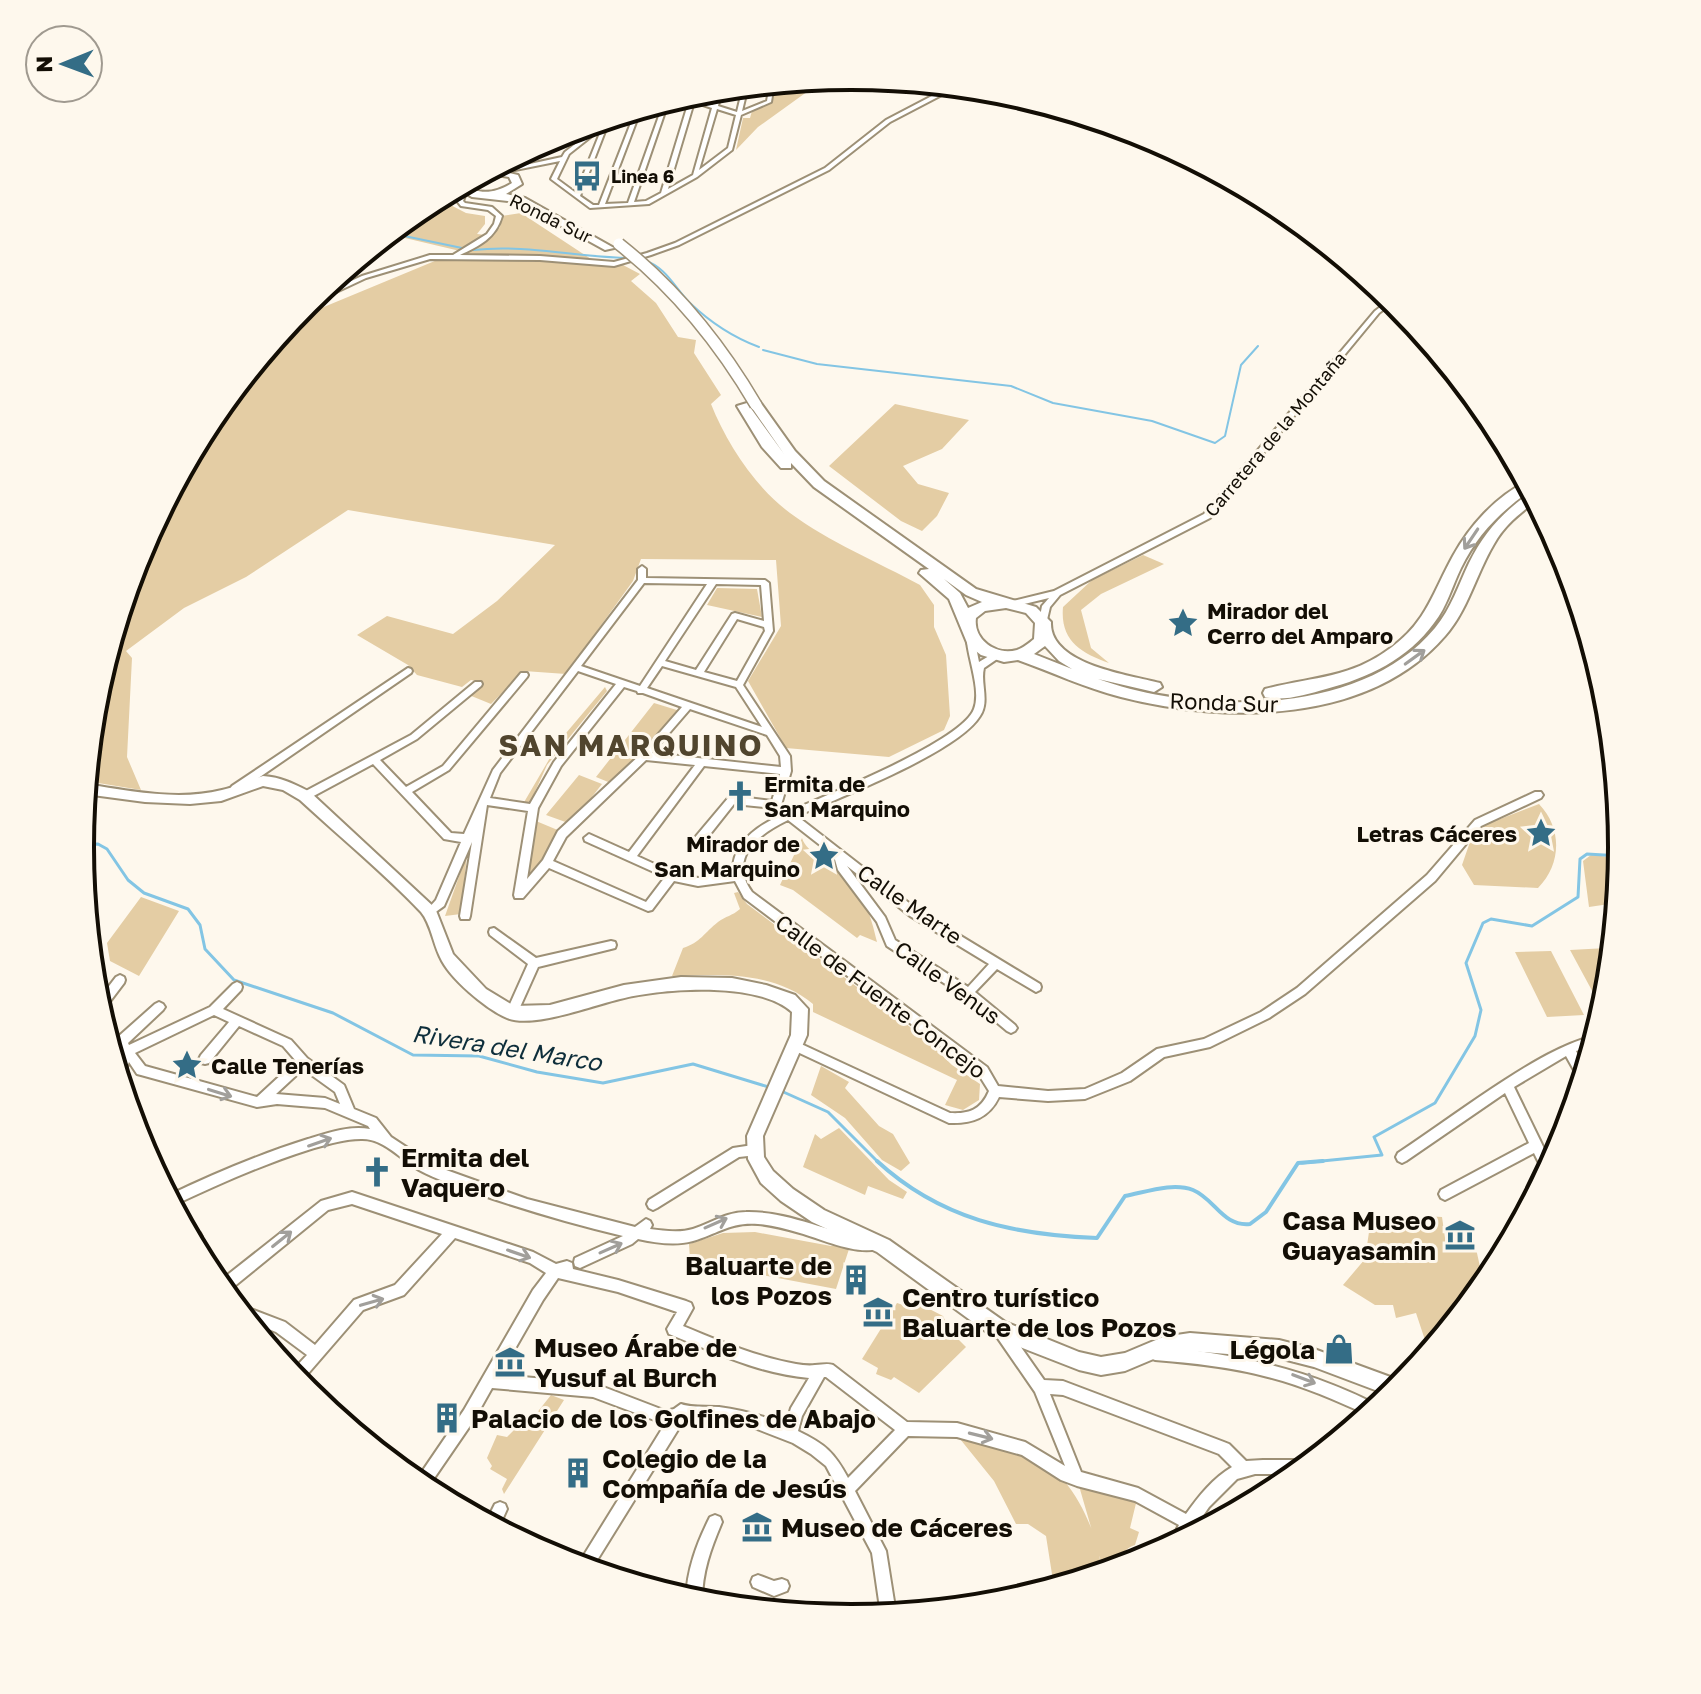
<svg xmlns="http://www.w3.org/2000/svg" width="1701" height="1694" font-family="'Golos Text',sans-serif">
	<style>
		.green { fill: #e4cda4 }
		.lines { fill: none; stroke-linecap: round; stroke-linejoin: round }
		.stream-far2 { stroke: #83c5e4; stroke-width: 2 }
		.stream-far1 { stroke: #83c5e4; stroke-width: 3 }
		.stream { stroke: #83c5e4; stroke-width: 4 }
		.street-casing { stroke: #9d9076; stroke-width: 4 }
		.secondary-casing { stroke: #9d9076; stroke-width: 4 }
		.highway-casing { stroke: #9d9076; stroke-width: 4 }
		.street { fill: #fff; fill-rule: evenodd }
		.secondary { fill: #fff; fill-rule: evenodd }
		.highway { fill: #fff; fill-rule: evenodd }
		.highway-bridge-casing { stroke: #9d9076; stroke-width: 14; stroke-linecap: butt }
		.highway-bridge { stroke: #fff; stroke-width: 11 }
		.oneway { stroke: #a19f9b }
		.labels { text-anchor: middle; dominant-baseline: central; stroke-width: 6; stroke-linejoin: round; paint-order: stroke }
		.far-poi-label { font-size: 18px; font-weight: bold; fill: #130e05; stroke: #fef8ed; text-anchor: start }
		.far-street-label { font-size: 18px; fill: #130e05; stroke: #fef8ed }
		.poi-label { font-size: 22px; font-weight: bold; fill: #130e05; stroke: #fef8ed; text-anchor: start }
		.street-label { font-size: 22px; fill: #130e05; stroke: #fef8ed }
		.water-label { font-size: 24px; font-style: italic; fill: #0e2e3b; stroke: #fef8ed }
		.near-poi-label { font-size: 26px; font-weight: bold; fill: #130e05; stroke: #fef8ed; text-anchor: start }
		.district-label { font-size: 30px; font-weight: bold; letter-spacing: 2px; fill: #51452e; stroke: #fef8ed }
		.rim { fill: none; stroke: #130e05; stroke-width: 4 }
	</style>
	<rect width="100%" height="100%" fill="#fef8ed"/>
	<!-- green -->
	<path class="green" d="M810 80 822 81 758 127 736 150 743 118H750L752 111 772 102 776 83Z
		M437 198 466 213 485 216V224L477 234 486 235 460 251 388 234Z
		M521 213 594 261 464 254 500 227 501 216Z
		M442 258 623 265 640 274 631 281 656 303 678 337 696 340 694 353 721 395 711 404C727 444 755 487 790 513 829 542 878 562 920 585L934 605V627L946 655 950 716 944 730 889 757 786 748 748 681 781 626 776 560 641 559 633 581 566 674 524 671 491 704 469 695 481 682 471 680 462 687 417 675 408 665 357 635 387 616 453 634 497 601 555 545 348 510 246 577 184 608 126 651 132 658 127 757 141 790 86 781 94 696 138 552 210 418 290 321Z
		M895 404 969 420 942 449 903 466 918 484 949 493 937 516 922 531 901 521 829 466Z
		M1143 555 1164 564 1101 594 1081 610 1091 648 1109 663C1080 653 1060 640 1063 607L1092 580Z
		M717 588 757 589 762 617 707 605Z
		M605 687 607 691 547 765 529 805 523 804 561 739Z
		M654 703 680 711 613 784 596 777Z
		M579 775 602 784 571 824 546 815Z
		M1539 804C1563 829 1561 865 1538 888L1474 885 1462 865 1471 839 1482 826Z
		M536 821 560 831 524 887Z
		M802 838C807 854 829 859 841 870 862 888 871 915 877 942L860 935 857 938 793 890 780 885Z
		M467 854 461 914 445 916Z
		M1591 855 1620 858 1616 903 1589 907 1583 861Z
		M738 892 747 904 922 1036 952 1065 980 1084 979 1100 963 1110 945 1105 957 1080 813 1012V1004C774 971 720 974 672 976L683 948C700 943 705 932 718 922 726 916 732 916 740 909L734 893Z
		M141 897 179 911 139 976 110 961 107 943Z
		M1607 948 1611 955 1603 1011 1570 950Z
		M1551 951 1584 1015 1547 1017 1515 952Z
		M821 1066 849 1082 845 1088 879 1126 893 1134 910 1163 901 1171 882 1160 845 1118 811 1095Z
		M839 1128 889 1180 907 1192 903 1199 868 1186 865 1195 803 1167 815 1134 821 1139Z
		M1424 1216 1442 1217 1445 1238 1475 1244 1484 1285 1429 1352 1416 1313 1396 1318 1393 1305H1375L1343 1285 1365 1259 1369 1232Z
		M755 1232 831 1246 842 1243 850 1246 836 1289 752 1273 691 1274 689 1244 723 1233Z
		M908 1298 943 1316 950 1331 966 1347 919 1393 894 1377 891 1380 876 1374 878 1368 862 1359 897 1303 903 1305Z
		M551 1395 564 1400 504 1494 502 1489 507 1479 490 1469 492 1466 487 1458 497 1435 507 1437 514 1430 524 1429Z
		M956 1434C978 1440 1002 1444 1024 1451 1070 1469 1097 1526 1102 1573L1054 1587 1046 1536 1028 1524H1016L994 1481Z
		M1077 1479 1138 1495 1130 1528 1139 1532 1135 1545C1120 1550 1117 1566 1104 1572Z"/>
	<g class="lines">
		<!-- stream-far2 -->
		<path class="stream-far2" d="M390 233 462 248
			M473 250C525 244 576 257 628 258
			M644 260C667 268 674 287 690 303 711 323 732 337 759 347
			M763 350 817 364 1011 386 1053 403 1152 421 1215 443 1225 436 1241 365 1258 346"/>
		<!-- stream-far1 -->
		<path class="stream-far1" d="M80 845 98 844 107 849 128 880 144 893 188 909 200 925 205 949 234 980 333 1013 413 1055 479 1056 537 1072 603 1083 693 1064 772 1088
			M779 1090 828 1112 879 1163
			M1302 1163 1382 1155 1374 1137 1435 1103 1475 1036 1481 1010 1466 963 1483 923 1491 919 1532 926 1578 897 1580 859 1587 854 1621 856"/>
		<!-- stream -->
		<path class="stream" d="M877 1161C940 1219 1013 1235 1097 1238L1125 1196C1146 1192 1173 1182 1193 1190 1215 1199 1223 1227 1250 1224L1266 1212 1298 1163 1323 1161"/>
		<!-- street casing -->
		<g class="street-casing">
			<path id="street" d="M770 84H774L771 102 741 115 732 150 697 177 649 204 590 208 551 179 560 161 500 173 497 171 562 157 565 152 605 121H609L580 196 593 205H599L636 110 641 109 605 204 628 203 664 102 669 100 634 202 646 201 661 193 689 101 678 98 683 96 690 98 691 94 696 92 694 100 713 105 718 89H722L718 106 737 112 743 87 748 86 742 111 767 101ZM694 102 712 108 693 175 668 189ZM717 109 736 115 728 148 699 170ZM602 128 576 193 557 179 569 154Z
				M951 86 957 87 890 122 829 170 679 245 651 255 614 266 540 260 430 259 366 278 300 309 304 303 362 276 430 255H453L487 234 494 224 496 216 488 210 461 206 457 201 462 189 467 190 463 201 465 203 492 207 502 216C496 238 479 246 460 255L540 256 614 262 647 253 675 243 825 168 886 120Z
				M1391 299 1395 301 1379 313 1210 518 1060 595 1050 607 1046 624H1040L1039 622 1042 606 1049 598 1012 607 1009 606V602L1054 591 1204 514 1375 311Z
				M1505 452H1509L1512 457 1505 456Z
				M642 566 646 569V578L765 580 769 583 773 631 743 685 790 756 791 771 781 805 785 813C820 798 962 742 974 709 981 691 969 661 967 642L971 639 975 642 979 662 994 653H1000L1001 655 1000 657 984 668C980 683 990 701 980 716 958 752 839 798 797 816L918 910 1040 984 1041 987 1040 990 1036 992 997 969 975 992 1015 1025 1017 1028 1015 1031 1011 1033 1007 1031 970 1000 887 946 877 922 838 870 834 856 788 820C759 834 727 857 752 892L987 1067 998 1086 1048 1091 1085 1089 1122 1073 1157 1049 1204 1039 1261 1012 1297 988 1427 875 1475 820 1535 792H1541L1543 795 1541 798 1481 826 1435 881 1305 994 1269 1018 1210 1047 1164 1057 1130 1081 1085 1099 1048 1101 999 1097C989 1118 972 1124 949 1123L791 1049 789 1046 791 1043 795 1041 799 1043 950 1113C969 1114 981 1110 989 1091L979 1075 744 898 735 881 698 886 674 881 652 910 648 911 549 868 523 898H515L514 895 528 811 487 805 470 916 469 919H461L460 916 472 842 444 906 430 916 426 915 425 912 436 900 461 842 444 839 373 764 308 799 305 800 300 796 302 793 411 735 475 682H481L482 684 481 686 417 739 380 760 406 787 443 766 521 673H527L528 675 527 677 449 770 412 792 451 833 464 834 493 770 638 580V569ZM644 583 707 584 640 686 581 666ZM716 584 761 585 764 621 735 613 732 614 696 670 665 661ZM737 619 764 627 765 631 737 681 704 672ZM662 666 736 687 762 727 647 688ZM578 671 616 684 554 762 530 804 490 798 500 773ZM624 687 637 691 638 693H643L682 707 641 754 558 831 543 860 527 879 538 808 561 766ZM690 709 767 735 780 756 781 767 652 753ZM646 760 695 765 629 852 589 834 584 838 585 841 665 877 646 902 553 861 566 837ZM704 766 780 774 772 801 732 796 729 797 692 841 691 844 692 847H700L734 804 773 808 777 817C754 828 731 846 733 874L698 878 674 873 637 856ZM847 866 910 916 989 964 968 987 895 940 885 917Z
				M408 668 411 669 412 671 411 673 238 792H232L230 789 232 786Z
				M494 928 536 958 611 941 615 942 616 945 615 948 611 949 538 967 516 1016 512 1018 508 1016 506 1013 528 964 490 935 489 932 490 929Z
				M120 975 124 977 125 980 124 983 102 1012 99 1013 96 1003 116 977Z
				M237 982 241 984 242 987 241 990 223 1009 291 1040 307 1058 344 1085 354 1109 376 1118 391 1137 435 1166 527 1199 635 1227 646 1219 650 1221 652 1225 650 1229C665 1231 680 1233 693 1229 712 1223 726 1212 746 1212 790 1211 830 1234 873 1239L877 1241 879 1245 877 1249C856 1255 821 1239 800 1233 786 1229 772 1225 758 1224 729 1222 718 1234 693 1241 675 1246 656 1243 638 1239L632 1244 580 1268 575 1266 574 1262 575 1258 623 1236C573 1224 524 1210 476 1193 457 1186 437 1180 419 1170 401 1160 384 1138 361 1139 343 1139 325 1145 308 1150 261 1165 217 1185 172 1206L167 1196C213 1174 260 1154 308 1139 327 1133 350 1125 370 1129L368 1126 325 1108 277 1104 257 1107 141 1075 137 1074 129 1062 122 1079 119 1080 115 1067 121 1051 117 1045 108 1042 105 1032 119 1036 155 1004 159 1002 163 1004 165 1007 163 1010 128 1043 129 1045 210 1007 233 984ZM214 1015 229 1022 201 1055 199 1059 201 1063 205 1064 209 1063 239 1026 283 1046 296 1061 257 1097 145 1066 135 1053ZM303 1069 335 1092 340 1104 325 1098 276 1094Z
				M1593 1036 1595 1037 1592 1046 1576 1051 1585 1068 1582 1080 1579 1079 1566 1056 1514 1087 1551 1163 1546 1174 1544 1173 1534 1153 1449 1198 1445 1200 1441 1198 1439 1194 1441 1190 1529 1143 1505 1093 1406 1161 1402 1163 1398 1161 1396 1157 1398 1153C1434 1129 1469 1103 1505 1080 1533 1062 1561 1045 1593 1036Z
				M753 1145 757 1147 759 1151 757 1155 739 1157 657 1208 653 1210 649 1208 647 1204 649 1200 733 1148Z
				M352 1192 533 1252 556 1264 567 1261 572 1263 573 1269 618 1280 686 1301 691 1303 693 1308 683 1326C719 1341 757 1357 796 1364 802 1365 809 1366 815 1365 822 1365 826 1363 833 1365L907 1422 957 1423 1025 1442 1065 1466 1035 1392 997 1337 995 1332 997 1327 1002 1325 1007 1327 1044 1380 1063 1381 1224 1442 1229 1444 1246 1461 1263 1460H1304L1309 1463 1296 1474H1255L1237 1479 1209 1507 1189 1536 1171 1546 1170 1542 1179 1525 1135 1501 1077 1486 1061 1480 1022 1455 957 1437 908 1436 855 1491 886 1551 896 1614 881 1615 872 1553 826 1466 811 1454 793 1443 752 1427 728 1422 705 1419 684 1420 591 1570 577 1566 579 1563 665 1424 593 1397 492 1388 474 1420 426 1490 415 1482 464 1410 533 1290 546 1273 530 1263 455 1238 404 1295 363 1310 299 1384 290 1373 307 1355 276 1332 246 1320 216 1284 321 1201ZM352 1204 442 1234 395 1285 354 1300 315 1345 285 1322 251 1309 231 1289 328 1210ZM558 1278 618 1292 677 1312 667 1329 669 1334C714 1352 760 1374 809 1378L791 1408 786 1425C764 1416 742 1410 719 1407 706 1406 692 1408 681 1404L674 1409 666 1411 593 1383 500 1375 543 1300ZM824 1377H826L895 1430 848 1478C834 1452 825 1444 798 1431L802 1416ZM1050 1394 1063 1395 1219 1454 1232 1467C1213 1478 1199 1496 1186 1514L1138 1488 1081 1472Z
				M196 1231 200 1233 202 1237 194 1247 189 1236Z
				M1155 1346C1216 1352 1275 1362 1333 1385 1348 1391 1365 1398 1378 1406L1368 1415C1335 1400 1303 1386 1268 1377 1231 1367 1193 1363 1155 1360L1150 1358 1148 1353 1150 1348Z
				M500 1502 505 1504 507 1509 498 1529 486 1522 495 1504Z
				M715 1515 720 1517 722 1522C711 1548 702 1572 702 1601L700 1603 686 1599C687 1569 697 1543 710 1517Z
				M758 1575 774 1581 782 1579 787 1581 789 1586 787 1591 774 1596 753 1587 751 1582 753 1577Z"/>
		</g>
		<!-- secondary casing -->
		<g class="secondary-casing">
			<path id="secondary" d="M263 776C281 777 294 784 310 792L435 908 453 954 486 989 514 1006 550 1005 624 985 681 977 732 978 766 985 795 995 808 1009 807 1035 763 1136 764 1157 773 1171 793 1189 824 1210 889 1240 1005 1322 1079 1352 1101 1357 1125 1353 1163 1337 1190 1333 1279 1340 1314 1349 1404 1382 1391 1396 1314 1367 1279 1358 1190 1351 1163 1355 1125 1371 1101 1375 1079 1370 992 1336 877 1252 812 1222 781 1201 761 1183 748 1159 747 1136 791 1035 792 1012C758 981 662 988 620 999 594 1005 532 1029 507 1018 486 1009 449 978 440 957 433 943 431 924 421 912 384 873 340 837 300 800L283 790 263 786 221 801 190 804 145 802 85 794 86 784C129 791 179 801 222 790 236 787 249 780 263 776Z"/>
		</g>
		<!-- highway casing -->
		<g class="highway-casing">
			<path id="highway" d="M492 169 518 175 522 184 506 194 525 198 614 248 605 250 518 202 472 197 456 188 463 184C479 196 496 193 512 183L509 177 484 173Z
				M752 402H760L795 451 824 481 976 589 1036 607 1051 622C1049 665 1130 675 1160 683L1162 687 1154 692 1098 679C1199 715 1361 717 1435 628 1451 609 1459 584 1469 563 1483 534 1502 513 1528 494L1531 493 1536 501C1519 514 1504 526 1494 544 1476 574 1468 610 1445 636 1369 724 1226 724 1121 697 1085 688 1052 672 1018 660L1004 662 981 655 968 645 949 599 919 573 921 570 929 569 814 487 791 463V468H781L762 447 737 406 747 403 784 454 750 405ZM944 579 966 595 982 602 968 608 960 593ZM1006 608 1026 613 1035 623 1034 639C1029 643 1023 648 1017 650 995 656 973 639 976 618L985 611ZM1045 646 1059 661 1072 669 1034 654Z
				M1526 482 1530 491C1501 511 1477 535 1461 568 1452 586 1447 607 1434 623 1408 659 1368 678 1326 689 1308 694 1283 702 1265 697L1263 693 1265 689C1313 676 1348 680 1392 647 1427 621 1433 592 1453 556 1469 527 1495 497 1526 482Z"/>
		</g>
		<!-- street -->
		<use href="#street" class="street"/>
		<!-- secondary -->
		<use href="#secondary" class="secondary"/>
		<!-- highway -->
		<use href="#highway" class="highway"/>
		<!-- highway-bridge casing -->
		<g class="highway-bridge-casing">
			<path id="highway-bridge" d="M619 244C676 289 719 342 756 405"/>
		</g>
		<!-- highway-bridge -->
		<use href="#highway-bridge" class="highway-bridge"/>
	</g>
	<!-- one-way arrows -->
	<defs><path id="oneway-shaft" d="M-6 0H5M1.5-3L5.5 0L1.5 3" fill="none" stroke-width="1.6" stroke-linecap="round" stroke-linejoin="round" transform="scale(2)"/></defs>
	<g class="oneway">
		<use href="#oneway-shaft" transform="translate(1471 539) rotate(124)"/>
		<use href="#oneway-shaft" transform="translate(1415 657) rotate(-36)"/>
		<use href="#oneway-shaft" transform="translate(220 1093) rotate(17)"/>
		<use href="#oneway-shaft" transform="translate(320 1142) rotate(-19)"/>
		<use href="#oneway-shaft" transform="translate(716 1223) rotate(-24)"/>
		<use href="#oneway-shaft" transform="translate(282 1239) rotate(-39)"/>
		<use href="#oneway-shaft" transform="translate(611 1248) rotate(-24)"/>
		<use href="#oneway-shaft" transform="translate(519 1254) rotate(19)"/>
		<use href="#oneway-shaft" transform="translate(372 1302) rotate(-16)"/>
		<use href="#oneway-shaft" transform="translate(1304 1379) rotate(21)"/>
		<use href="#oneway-shaft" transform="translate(981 1436) rotate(14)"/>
	</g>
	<!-- icons -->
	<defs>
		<g id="bus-bare" transform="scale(2.4)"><path d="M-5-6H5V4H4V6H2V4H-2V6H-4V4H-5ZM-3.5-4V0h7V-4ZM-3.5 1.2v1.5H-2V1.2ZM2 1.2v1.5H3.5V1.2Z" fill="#346d86" stroke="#fef8ed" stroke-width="2.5" paint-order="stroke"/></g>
		<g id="sight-bare" transform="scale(2.4)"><path d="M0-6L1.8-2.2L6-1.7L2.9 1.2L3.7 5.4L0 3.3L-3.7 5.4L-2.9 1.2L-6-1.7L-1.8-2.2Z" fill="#346d86" stroke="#fef8ed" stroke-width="2.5" paint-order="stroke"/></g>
		<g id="church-bare" transform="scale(2.4)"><path d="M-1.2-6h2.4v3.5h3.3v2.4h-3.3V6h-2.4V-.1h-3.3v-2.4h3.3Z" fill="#346d86" stroke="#fef8ed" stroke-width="2.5" paint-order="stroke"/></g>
		<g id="museum-bare" transform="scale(2.4)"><path d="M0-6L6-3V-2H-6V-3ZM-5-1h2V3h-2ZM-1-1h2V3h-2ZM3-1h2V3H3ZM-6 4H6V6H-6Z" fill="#346d86" stroke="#fef8ed" stroke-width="2.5" paint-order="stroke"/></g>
		<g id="building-bare" transform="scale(2.4)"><path d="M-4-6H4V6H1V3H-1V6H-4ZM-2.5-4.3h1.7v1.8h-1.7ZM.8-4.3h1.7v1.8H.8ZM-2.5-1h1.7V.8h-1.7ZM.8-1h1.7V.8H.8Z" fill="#346d86" stroke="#fef8ed" stroke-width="2.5" paint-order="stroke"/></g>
		<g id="shop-bare" transform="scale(2.4)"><path d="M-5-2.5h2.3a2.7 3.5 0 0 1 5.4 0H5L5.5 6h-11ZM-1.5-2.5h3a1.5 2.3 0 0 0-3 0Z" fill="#346d86" stroke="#fef8ed" stroke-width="2.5" paint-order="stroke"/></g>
	</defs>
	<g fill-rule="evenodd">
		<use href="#bus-bare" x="587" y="176"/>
		<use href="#sight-bare" x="1183" y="623"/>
		<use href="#church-bare" x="740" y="796"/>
		<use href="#sight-bare" x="1541" y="833"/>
		<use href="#sight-bare" x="824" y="856"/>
		<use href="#sight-bare" x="187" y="1065"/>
		<use href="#church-bare" x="377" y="1172"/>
		<use href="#museum-bare" x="1460" y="1235"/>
		<use href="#building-bare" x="856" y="1280"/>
		<use href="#museum-bare" x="878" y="1312"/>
		<use href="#shop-bare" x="1339" y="1349"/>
		<use href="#museum-bare" x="510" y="1362"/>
		<use href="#building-bare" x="447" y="1418"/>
		<use href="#building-bare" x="578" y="1473"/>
		<use href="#museum-bare" x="757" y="1527"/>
	</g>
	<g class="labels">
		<!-- far-poi labels -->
		<g class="far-poi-label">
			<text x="611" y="176">Linea 6</text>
		</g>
		<!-- far-street labels -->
		<g class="far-street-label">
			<text transform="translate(551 218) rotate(26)">Ronda Sur</text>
			<text transform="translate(1275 434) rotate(-50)">Carretera de la Montaña</text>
		</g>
		<!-- poi labels -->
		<g class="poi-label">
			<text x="1207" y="610">Mirador del<tspan x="1207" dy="25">Cerro del Amparo</tspan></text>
			<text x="764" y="783">Ermita de<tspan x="764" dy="25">San Marquino</tspan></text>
			<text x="1517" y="833" text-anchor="end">Letras Cáceres</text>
			<text x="800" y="843" text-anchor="end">Mirador de<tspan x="800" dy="25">San Marquino</tspan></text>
			<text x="211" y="1065">Calle Tenerías</text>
		</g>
		<!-- street labels -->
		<g class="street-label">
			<text transform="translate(1224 702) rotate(2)">Ronda Sur</text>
			<text transform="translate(910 904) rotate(35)">Calle Marte</text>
			<text transform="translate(948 982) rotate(36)">Calle Venus</text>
			<text transform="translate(881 996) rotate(37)">Calle de Fuente Concejo</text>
		</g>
		<!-- water labels -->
		<g class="water-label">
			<text transform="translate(507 1047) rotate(9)">Rivera del Marco</text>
		</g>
		<!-- near-poi labels -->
		<g class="near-poi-label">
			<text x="401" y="1157">Ermita del<tspan x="401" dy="30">Vaquero</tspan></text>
			<text x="1436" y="1220" text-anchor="end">Casa Museo<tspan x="1436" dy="30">Guayasamin</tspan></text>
			<text x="832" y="1265" text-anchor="end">Baluarte de<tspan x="832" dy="30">los Pozos</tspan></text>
			<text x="902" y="1297">Centro turístico<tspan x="902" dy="30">Baluarte de los Pozos</tspan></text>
			<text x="534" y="1347">Museo Árabe de<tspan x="534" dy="30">Yusuf al Burch</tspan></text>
			<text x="1315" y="1349" text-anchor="end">Légola</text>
			<text x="471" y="1418">Palacio de los Golfines de Abajo</text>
			<text x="602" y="1458">Colegio de la<tspan x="602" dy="30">Compañía de Jesús</tspan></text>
			<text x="781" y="1527">Museo de Cáceres</text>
		</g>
		<!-- district labels -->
		<g class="district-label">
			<text x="631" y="745">SAN MARQUINO</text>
		</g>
	</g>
	<!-- crop -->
	<path d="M0 0H1701V1694H0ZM94 847a757 757 0 1 1 1514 0a757 757 0 1 1-1514 0Z" fill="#fef8ed" fill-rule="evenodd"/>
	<path class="rim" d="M94 847a757 757 0 1 1 1514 0a757 757 0 1 1-1514 0Z"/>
	<!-- north arrow -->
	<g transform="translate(64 64) rotate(269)"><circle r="38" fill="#fef8ed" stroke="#a09a90" stroke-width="2"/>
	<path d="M0-6L14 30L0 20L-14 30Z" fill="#346d86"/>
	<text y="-12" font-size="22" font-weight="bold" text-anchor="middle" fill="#130e05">N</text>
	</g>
</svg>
